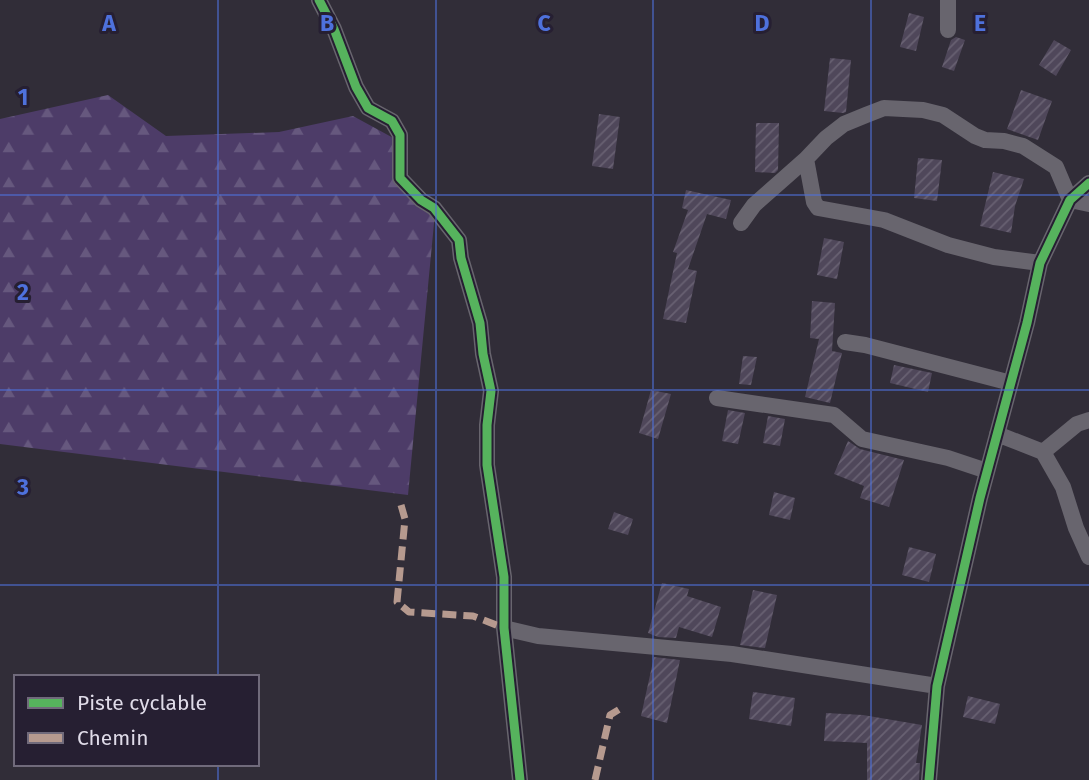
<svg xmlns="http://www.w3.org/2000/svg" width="1089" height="780" font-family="'Fira Sans',sans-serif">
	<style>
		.forest { fill: url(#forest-firs) }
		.building { fill: url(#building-hatch) }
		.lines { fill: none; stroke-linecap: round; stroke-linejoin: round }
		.street { stroke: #68656e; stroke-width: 16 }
		.quiet { stroke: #b69a8f; stroke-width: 7; stroke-dasharray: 14 7; stroke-linecap: butt }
		.cycleway-casing { stroke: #261f32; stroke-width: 13 }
		.cycleway { stroke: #56b35d; stroke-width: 9 }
		.grid { fill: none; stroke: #4e71dc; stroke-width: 2; stroke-opacity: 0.55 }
		.grid-label { font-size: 23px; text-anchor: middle; font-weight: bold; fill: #4e71dc; stroke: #261f32; stroke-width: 6; stroke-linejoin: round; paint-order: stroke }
	</style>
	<defs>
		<pattern id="forest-firs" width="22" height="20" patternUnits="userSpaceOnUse" patternTransform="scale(1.75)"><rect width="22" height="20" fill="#4d3c68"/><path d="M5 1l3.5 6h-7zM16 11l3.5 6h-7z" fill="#66587e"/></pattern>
		<pattern id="building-hatch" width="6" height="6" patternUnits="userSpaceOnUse" patternTransform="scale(1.75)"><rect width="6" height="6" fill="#4f475a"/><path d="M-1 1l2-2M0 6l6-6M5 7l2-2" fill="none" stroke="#686172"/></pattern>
	</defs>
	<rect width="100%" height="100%" fill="#312d38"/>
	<!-- forest -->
	<path class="forest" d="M108 95 166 136 279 132 353 116 397 140 395 179 435 213 408 495 0 444V119Z"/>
	<!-- building -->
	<path class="building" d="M909 13 924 17 916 51 900 47Z
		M956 37 965 40 954 71 942 67 951 40Z
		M1054 40 1071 50 1056 76 1039 65Z
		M830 58 851 60 846 112 843 113 824 111Z
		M1021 90 1052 101 1038 140 1007 129Z
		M599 114 620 117 613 169 592 166Z
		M756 123H779L778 170 775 173 755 172Z
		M918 158 942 160 937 201 914 198Z
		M993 172 1024 179 1015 206 1011 233 980 226Z
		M686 190 731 200 726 219 707 214 688 269 697 271 686 323 663 319 677 253 673 252 688 210 682 208Z
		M824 238 844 242 837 279 817 275Z
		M812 301 835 303 832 351 842 353 830 403 805 397 819 339 810 338Z
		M743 356 757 357 751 385 739 384Z
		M894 365 932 373 928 392 890 383Z
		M651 390 671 394 658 439 639 433Z
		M728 410 745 413 738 444 722 441Z
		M768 416 785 419 780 446 763 443Z
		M848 441 860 449 904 460 889 507 860 498 864 486 834 474Z
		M774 492 795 498 790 520 769 515Z
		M614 512 633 519 628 535 608 529Z
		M909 547 936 554 929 582 902 575Z
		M662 583 689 589 687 596 721 607 712 637 679 627 676 638 658 637 648 633Z
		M753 590 777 595 765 648 740 645Z
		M654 657 680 660 667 723 641 716Z
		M753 692 795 698 791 726 749 719Z
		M968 696 1000 704 995 724 963 717Z
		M826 713 863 715 922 725 916 763H920L919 780H867V743L824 741Z"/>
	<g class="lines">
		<!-- street -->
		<path class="street" d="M319 0 334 29 356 87 368 108 392 121 400 135V178L421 200 434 208 459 240 461 258 480 323 483 354 491 391 487 425V465L504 577V628L520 780
			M948 0V30
			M806 159 826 138 844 124 866 115 884 108 923 110 943 115 975 136 985 140 1004 141 1023 146 1056 167 1070 200 1089 204
			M741 223 754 205 806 159 814 202 818 208 884 220 948 245 994 257 1040 263
			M845 342 865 345 1011 383
			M717 398 834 415 862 439 948 458 987 471
			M997 434 1043 452 1063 487 1076 528 1089 557
			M1043 452 1077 424 1089 420
			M504 628 538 636 732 654 937 686
			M929 780 937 686 980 498 1027 323 1040 263 1070 200 1089 183"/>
		<!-- quiet -->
		<path class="quiet" d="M401 505 405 519 397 602 409 612 473 616 504 628
			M595 780 610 715 623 707"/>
		<!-- cycleway casing -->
		<g class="cycleway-casing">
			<path id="cycleway" d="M319 0 334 29 356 87 368 108 392 121 400 135V178L421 200 434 208 459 240 461 258 480 323 483 354 491 391 487 425V465L504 577V628L520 780
				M929 780 937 686 980 498 1027 323 1040 263 1070 200 1089 183"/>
		</g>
		<!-- cycleway -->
		<use href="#cycleway" class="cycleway"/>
	</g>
	<!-- grid -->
	<path class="grid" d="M218 0V677M436 0V780M653 0V780M871 0V780M0 195H1089M0 390H1089M0 585H1089M218 764V780"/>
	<g class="grid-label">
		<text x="109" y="31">A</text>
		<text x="327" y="31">B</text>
		<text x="544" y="31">C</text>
		<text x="762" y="31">D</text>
		<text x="980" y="31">E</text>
		<text x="23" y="105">1</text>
		<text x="23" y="300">2</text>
		<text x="23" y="495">3</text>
	</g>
	<!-- legend -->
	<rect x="14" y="675" width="245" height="91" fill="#261f32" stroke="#706a7b" stroke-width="2"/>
	<rect x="28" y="698" width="35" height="10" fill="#56b35d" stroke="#706a7b" stroke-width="2"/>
	<text x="77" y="710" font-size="21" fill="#dfdbe8">Piste cyclable</text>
	<rect x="28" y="733" width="35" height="10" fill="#b69a8f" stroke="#706a7b" stroke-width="2"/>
	<text x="77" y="745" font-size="21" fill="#dfdbe8">Chemin</text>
</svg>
